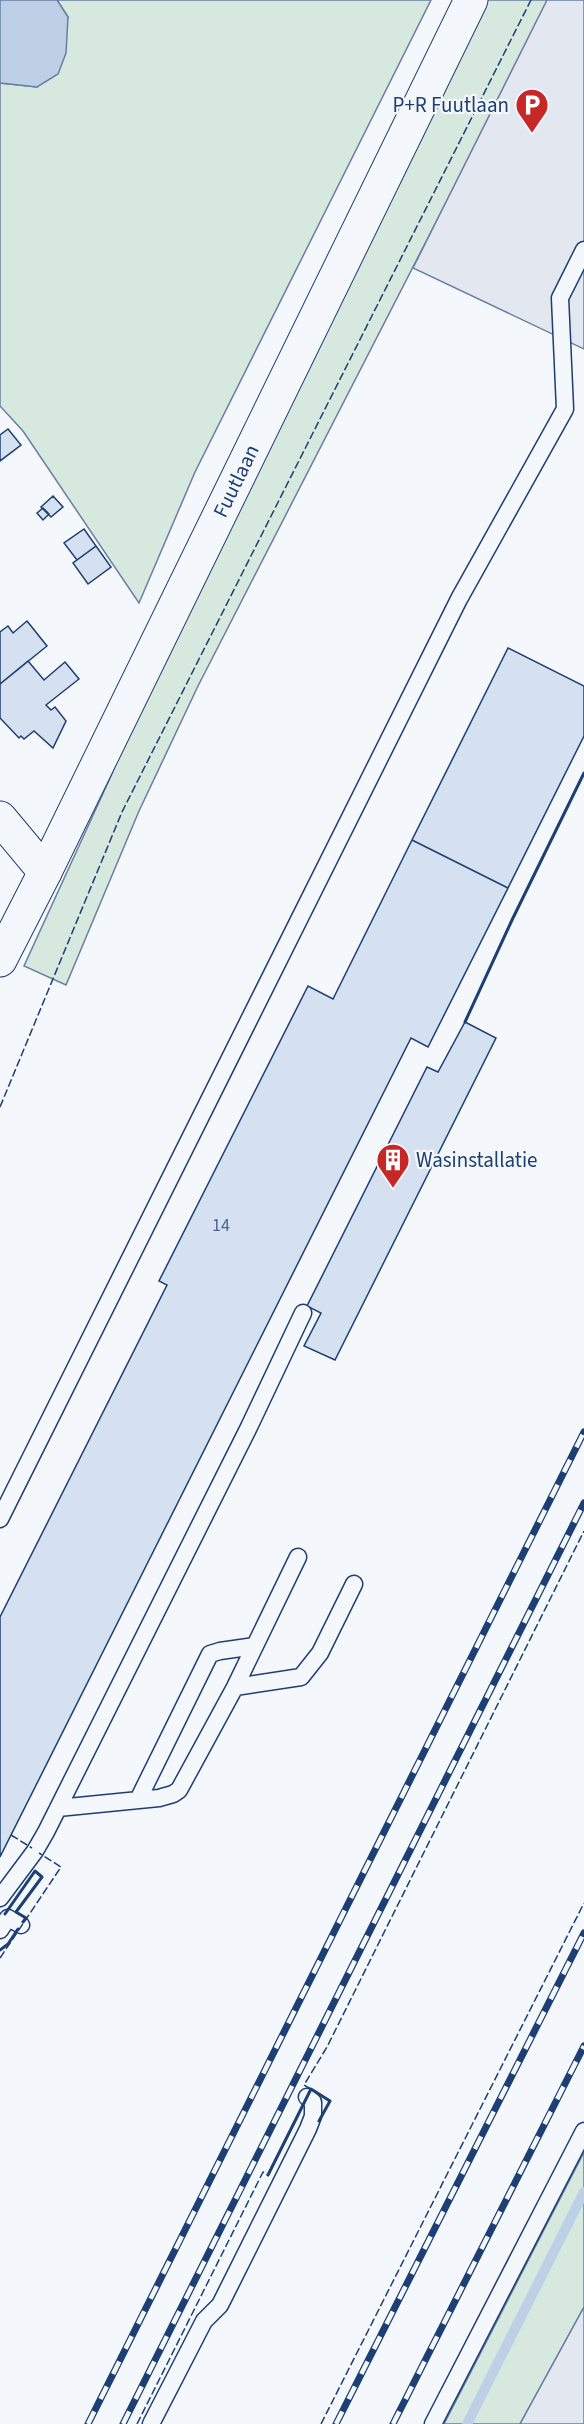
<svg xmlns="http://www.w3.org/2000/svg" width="584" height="2424" font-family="'Source Sans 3',sans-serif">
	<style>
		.green { fill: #d7e8df; stroke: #687fa3; stroke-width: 1.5 }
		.parking { fill: #e3e8f0; stroke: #687fa3; stroke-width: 1.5 }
		.water { fill: #bed0e5; stroke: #687fa3; stroke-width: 1.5 }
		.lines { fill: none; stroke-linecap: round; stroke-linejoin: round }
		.stream { stroke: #bed0e5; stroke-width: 10 }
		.building { fill: #d5e0f0; stroke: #1d3f73; stroke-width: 1.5 }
		.service-casing { stroke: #1d3f73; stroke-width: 19 }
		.minor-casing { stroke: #1d3f73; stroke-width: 35 }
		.tertiary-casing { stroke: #1d3f73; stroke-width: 35 }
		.service { stroke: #f4f7fb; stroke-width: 16 }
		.minor { stroke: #f4f7fb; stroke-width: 33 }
		.tertiary { stroke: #f4f7fb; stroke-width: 33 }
		.rail-casing { stroke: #1d3f73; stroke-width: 7 }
		.rail { stroke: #f4f7fb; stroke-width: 4.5; stroke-dasharray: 14; stroke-linecap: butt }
		.fence { stroke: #1d3f73; stroke-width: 1.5; stroke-dasharray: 8 3; stroke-linecap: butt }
		.wall { stroke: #1d3f73; stroke-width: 3 }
		.labels { text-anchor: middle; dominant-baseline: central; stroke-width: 4.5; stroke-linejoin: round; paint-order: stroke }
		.number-label { font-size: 18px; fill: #4b6792 }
		.poi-label { font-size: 21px; fill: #1d3f73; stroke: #f4f7fb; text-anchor: end }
		.street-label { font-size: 21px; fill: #1d3f73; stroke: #f4f7fb }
	</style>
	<rect width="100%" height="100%" fill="#f4f7fb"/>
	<!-- green -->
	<path class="green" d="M57 0H431L195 472 139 603 23 431 0 406V83L37 87 68 17Z
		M481 0H550L198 686 139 811 66 985 24 966 111 776 153 675Z
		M584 2152V2307L520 2424H444Z"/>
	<!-- parking -->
	<path class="parking" d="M547 0H584V349L413 268Z
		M584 2307V2424H520Z"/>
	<!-- water -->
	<path class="water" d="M0 0H57L68 17 66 53 58 74 37 87 0 83Z"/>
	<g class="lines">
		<!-- stream -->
		<path class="stream" d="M467 2424 584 2192"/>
	</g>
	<!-- building -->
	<path class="building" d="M8 429 21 445 0 461V435Z
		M53 496 63 507 51 517 41 507Z
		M43 508 49 514 43 520 37 513Z
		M84 529 96 546 77 560 64 543Z
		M96 546 111 567 88 584 73 563Z
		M27 621 47 646 0 684V632L8 626 13 633Z
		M508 648 584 686V736L508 888 412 840Z
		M28 661 44 680 65 662 79 679 46 705 51 710 55 707 66 721 53 748 34 731 24 739 21 736 19 738 0 718V684Z
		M412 840 508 888 428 1047 411 1038 0 1857V1617L167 1285 159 1281 308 986 333 999Z
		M465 1022 496 1038 335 1360 304 1346 321 1313 307 1306 427 1067 438 1072Z"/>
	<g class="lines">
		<!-- service casing -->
		<g class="service-casing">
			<path id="service" d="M0 1519 459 599 565 409 560 298 584 250
				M235 1687 301 1677 320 1653 354 1584
				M138 1800 210 1654 220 1651 255 1646
				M58 1808 159 1798 173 1794 179 1790 235 1687 298 1557
				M0 1898 35 1851 46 1832 249 1427 303 1313
				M0 1930 8 1918 21 1925
				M151 2424 204 2321 220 2305 308 2129 313 2116V2102L307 2097
				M433 2424 584 2131"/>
		</g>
		<!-- minor casing -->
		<g class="minor-casing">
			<path id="minor" d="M0 818 45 872"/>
		</g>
		<!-- tertiary casing -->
		<g class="tertiary-casing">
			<path id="tertiary" d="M0 960 45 872 471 0"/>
		</g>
		<!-- service -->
		<use href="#service" class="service"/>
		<!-- minor -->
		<use href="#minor" class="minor"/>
		<!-- tertiary -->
		<use href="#tertiary" class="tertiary"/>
		<!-- rail casing -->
		<g class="rail-casing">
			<path id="rail" d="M88 2424 584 1432
				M123 2424 584 1503
				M336 2424 584 1933
				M393 2424 584 2046"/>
		</g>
		<!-- rail -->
		<use href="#rail" class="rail"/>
		<!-- fence -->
		<path class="fence" d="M0 1107 122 812 531 0
			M11 1835 32 1848
			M0 1958 61 1867 39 1853
			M311 2089 304 2085 327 2047 584 1531
			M137 2424 263 2172 268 2175
			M321 2424 584 1903"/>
		<!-- wall -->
		<path class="wall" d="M465 1022 512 920 584 773
			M5 1914 35 1871 42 1877 16 1912 26 1918 23 1922
			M0 1950 8 1944 18 1929
			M268 2175 311 2089 330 2101 319 2121"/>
	</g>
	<!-- icons -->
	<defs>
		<g id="parking-pin" transform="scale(1.725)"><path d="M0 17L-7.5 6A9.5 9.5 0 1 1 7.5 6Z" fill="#c62828" stroke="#f4f7fb"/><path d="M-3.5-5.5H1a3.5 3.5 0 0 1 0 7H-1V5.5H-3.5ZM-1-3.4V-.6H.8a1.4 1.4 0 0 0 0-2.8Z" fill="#fff"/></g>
		<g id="building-pin" transform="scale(1.725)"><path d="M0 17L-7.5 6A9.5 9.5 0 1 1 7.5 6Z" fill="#c62828" stroke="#f4f7fb"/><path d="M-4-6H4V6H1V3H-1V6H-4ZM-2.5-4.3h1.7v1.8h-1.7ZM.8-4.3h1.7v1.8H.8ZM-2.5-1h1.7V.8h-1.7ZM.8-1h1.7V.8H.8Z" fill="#fff"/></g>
	</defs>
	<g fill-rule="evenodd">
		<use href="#parking-pin" x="532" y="105"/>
		<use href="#building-pin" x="393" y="1160"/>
	</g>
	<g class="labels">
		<!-- number labels -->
		<g class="number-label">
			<text x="221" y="1225">14</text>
		</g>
		<!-- poi labels -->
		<g class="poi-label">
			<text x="509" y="105">P+R Fuutlaan</text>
			<text x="416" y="1160" text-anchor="start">Wasinstallatie</text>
		</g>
		<!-- street labels -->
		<g class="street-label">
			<text transform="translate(236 481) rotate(-64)">Fuutlaan</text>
		</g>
	</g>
</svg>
